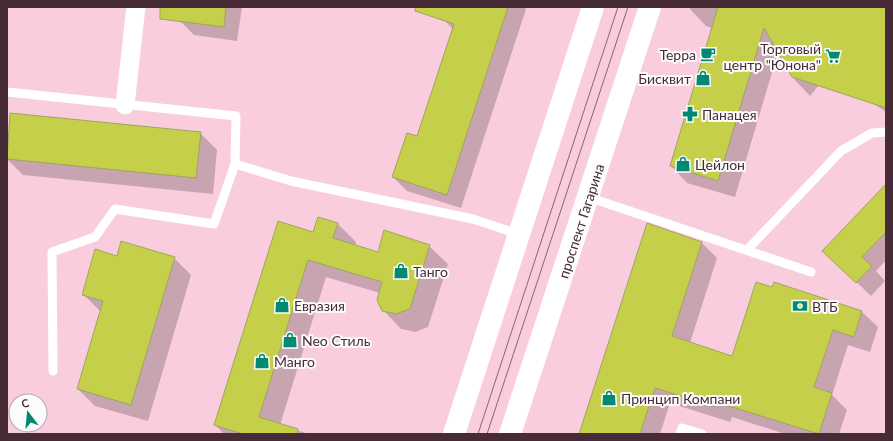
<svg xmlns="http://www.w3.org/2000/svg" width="893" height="441" font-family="Lato,sans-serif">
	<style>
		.shadow { fill: #0003 }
		.building { fill: #c5cf49; stroke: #9ea560 }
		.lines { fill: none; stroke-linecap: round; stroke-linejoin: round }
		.lane { stroke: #fff; stroke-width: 9 }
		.street { stroke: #fff; stroke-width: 19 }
		.primary { stroke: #fff; stroke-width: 22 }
		.tram { stroke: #876573; stroke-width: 1 }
		.labels { text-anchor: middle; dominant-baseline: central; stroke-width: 4; stroke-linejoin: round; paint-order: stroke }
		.poi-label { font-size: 14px; fill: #472b37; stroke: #fcfcfc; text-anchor: start }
		.street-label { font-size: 14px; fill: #472b37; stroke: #fcfcfc }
	</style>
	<rect width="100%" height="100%" fill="#facdde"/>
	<!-- shadow -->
	<path class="shadow" d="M181 7H242L237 41 194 35 180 21Z
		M449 7H524L526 9 461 208 407 191 393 177 418 137 453 29 444 20Z
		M690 7H886V112L829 73 810 96 794 79 778 52 735 197 687 183 671 166 712 28 706 26 690 9Z
		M11 114 200 133 217 150 213 194 23 175 7 159Z
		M886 185V260L876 271 885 281 871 296 838 264Z
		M338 224 356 242 355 246 378 253 429 246 448 264 428 327 415 332 401 329 383 310 380 293 326 277 280 425 309 434H224L215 425 314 233Z
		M702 243 717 258 690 343 733 357 774 283 862 312 878 327 870 352 848 345 832 395 847 410 839 434H785L732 417 730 422 670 403 660 434H580Z
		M117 257 174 258 191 275 148 421 95 406 78 389 101 312 83 294Z"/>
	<!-- building -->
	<path class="building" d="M160 7H226L224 27 160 19Z
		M415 7H508L447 195 392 177 407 133 417 136 454 24 415 11Z
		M718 7H886V108L792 77 764 28 718 181 670 166Z
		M10 113 201 132 196 178 7 159Z
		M886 184V232L862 257 872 266 856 283 822 251Z
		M318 217 338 223 333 238 378 252 384 230 430 245 410 309 396 314 382 311 377 300 382 282 308 260 259 417 298 429 297 434H243L214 425 278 221 313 232Z
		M647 223 702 242 672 336 732 356 756 282 772 287 774 282 862 311 854 337 833 330 814 387 832 393 819 434 716 402 715 407 655 388 640 434H579Z
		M121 241 175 257 131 405 77 389 103 301 82 295 95 249 117 256Z"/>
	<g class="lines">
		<!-- lane -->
		<path class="lane" d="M7 92 236 116 235 164 291 181 473 219 518 234
			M588 197 811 272
			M747 250 841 151 872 133 886 132
			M53 371 52 252 95 237 115 209 214 224 235 164
			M680 434 682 428 702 434"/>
		<!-- street -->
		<path class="street" d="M125 105 136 7"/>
		<!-- primary -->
		<path class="primary" d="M454 434 593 7
			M510 434 650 7"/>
		<!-- tram -->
		<path class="tram" d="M478 434 618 7
			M487 434 628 7"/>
	</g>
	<!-- icons -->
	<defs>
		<g id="cafe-bare" transform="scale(1.2)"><path d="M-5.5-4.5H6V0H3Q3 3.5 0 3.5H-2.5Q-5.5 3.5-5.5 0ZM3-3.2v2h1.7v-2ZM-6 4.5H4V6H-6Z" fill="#018a71" stroke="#fcfcfc" stroke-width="2.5" paint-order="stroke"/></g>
		<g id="supermarket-bare" transform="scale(1.2)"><path d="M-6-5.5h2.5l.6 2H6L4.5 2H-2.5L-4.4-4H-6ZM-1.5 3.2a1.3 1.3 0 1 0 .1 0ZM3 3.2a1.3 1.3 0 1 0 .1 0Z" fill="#018a71" stroke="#fcfcfc" stroke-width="2.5" paint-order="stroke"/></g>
		<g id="shop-bare" transform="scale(1.2)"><path d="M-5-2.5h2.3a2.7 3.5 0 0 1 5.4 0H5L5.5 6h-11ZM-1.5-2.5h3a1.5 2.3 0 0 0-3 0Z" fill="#018a71" stroke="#fcfcfc" stroke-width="2.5" paint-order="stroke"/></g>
		<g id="pharmacy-bare" transform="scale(1.2)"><path d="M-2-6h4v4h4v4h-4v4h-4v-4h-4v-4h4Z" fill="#018a71" stroke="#fcfcfc" stroke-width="2.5" paint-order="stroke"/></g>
		<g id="bank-bare" transform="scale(1.2)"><path d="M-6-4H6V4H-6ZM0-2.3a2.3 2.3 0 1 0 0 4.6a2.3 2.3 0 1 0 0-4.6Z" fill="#018a71" stroke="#fcfcfc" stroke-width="2.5" paint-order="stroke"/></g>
	</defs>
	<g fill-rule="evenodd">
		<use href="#cafe-bare" x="708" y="54"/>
		<use href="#supermarket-bare" x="833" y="56"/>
		<use href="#shop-bare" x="703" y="78"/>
		<use href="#pharmacy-bare" x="690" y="114"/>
		<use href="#shop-bare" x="683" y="164"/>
		<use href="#shop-bare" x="401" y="271"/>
		<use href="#shop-bare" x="282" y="305"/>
		<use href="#bank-bare" x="800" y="306"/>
		<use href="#shop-bare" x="290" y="340"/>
		<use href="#shop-bare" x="262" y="361"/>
		<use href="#shop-bare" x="609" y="398"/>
	</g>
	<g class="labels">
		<!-- poi labels -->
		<g class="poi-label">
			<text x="821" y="48" text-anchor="end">Торговый<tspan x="821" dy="16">центр "Юнона"</tspan></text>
			<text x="696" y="54" text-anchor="end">Терра</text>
			<text x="691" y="78" text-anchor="end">Бисквит</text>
			<text x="702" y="114">Панацея</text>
			<text x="695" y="164">Цейлон</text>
			<text x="413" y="271">Танго</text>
			<text x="294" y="305">Евразия</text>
			<text x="812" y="306">ВТБ</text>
			<text x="302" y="340">Neo Стиль</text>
			<text x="274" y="361">Манго</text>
			<text x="621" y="398">Принцип Компани</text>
		</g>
		<!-- street labels -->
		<g class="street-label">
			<text transform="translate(581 221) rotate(-72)">проспект Гагарина</text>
		</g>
	</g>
	<!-- border -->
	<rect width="893" height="441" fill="none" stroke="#472b37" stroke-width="16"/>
	<!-- north arrow -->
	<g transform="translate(28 413) rotate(344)"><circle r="19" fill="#fcfcfc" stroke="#b4a8ad"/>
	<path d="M0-3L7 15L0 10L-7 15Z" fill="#018a71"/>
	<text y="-6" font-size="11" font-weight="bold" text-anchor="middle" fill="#472b37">С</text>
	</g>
</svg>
